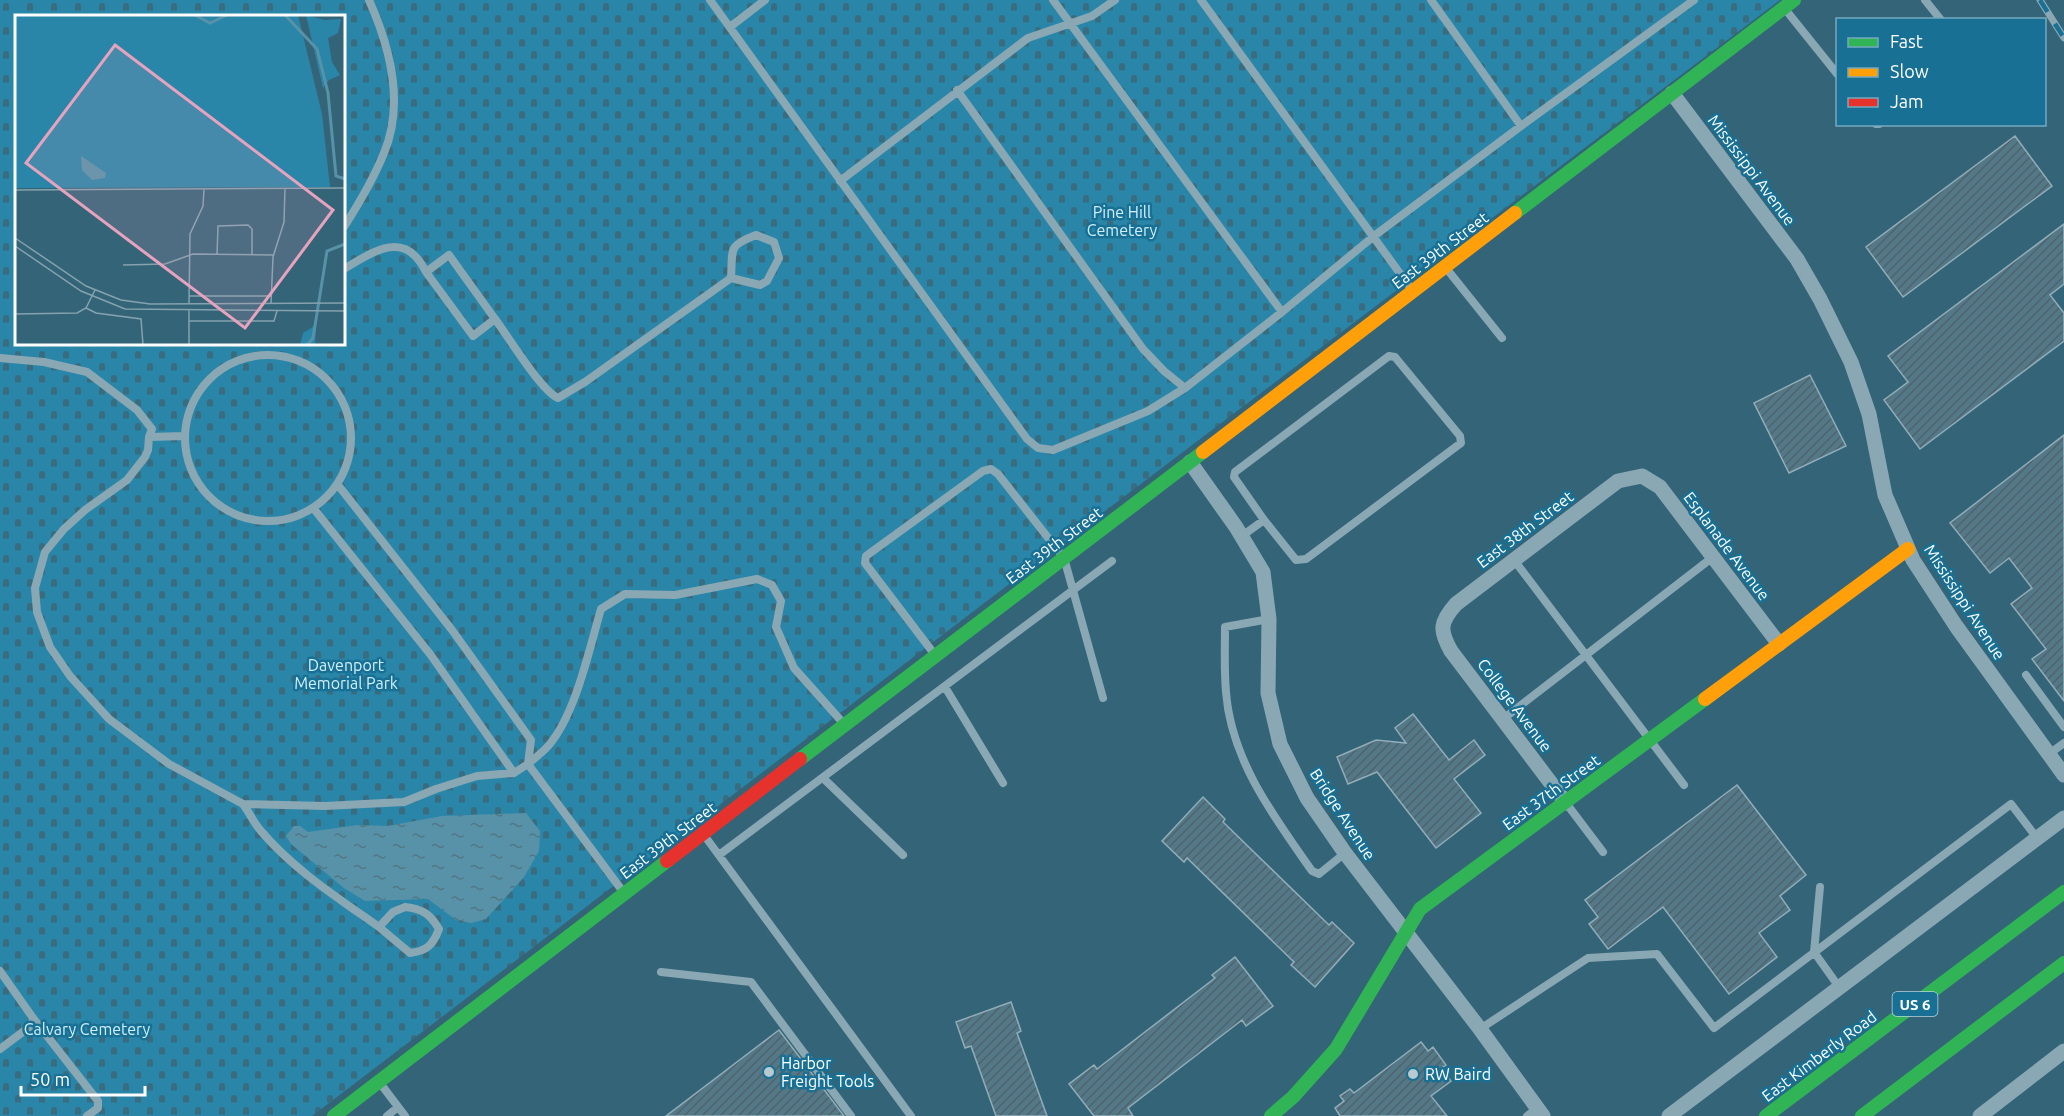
<svg xmlns="http://www.w3.org/2000/svg" width="2064" height="1116" font-family="Ubuntu,sans-serif">
	<style>
		.cemetery { fill: url(#cemetery-stones); fill-rule: evenodd }
		.water { fill: url(#water-ripples) }
		.building { fill: url(#building-hatch); stroke: #92adb8; stroke-width: 1.5 }
		.lines { fill: none; stroke-linecap: round; stroke-linejoin: round }
		.lane { stroke: #8aa8b4; stroke-width: 8 }
		.street { stroke: #8aa8b4; stroke-width: 15 }
		.fast { stroke: #30b455; stroke-width: 14 }
		.slow { stroke: #ff9f0a; stroke-width: 14 }
		.jam { stroke: #e5322d; stroke-width: 14 }
		.rail-casing { stroke: #8aa7b3; stroke-width: 7 }
		.rail { stroke: #187094; stroke-width: 4.5; stroke-dasharray: 14; stroke-linecap: butt }
		.poi-dot { fill: #b8c9d0; stroke: #187094; stroke-width: 2 }
		.labels { text-anchor: middle; dominant-baseline: central; stroke-width: 5; stroke-linejoin: round; paint-order: stroke }
		.shield { fill: #187094; stroke: #bad4df; stroke-width: 1.5 }
		.shield-label { font-size: 15px; font-weight: bold; fill: #fff }
		.street-label { font-size: 16px; fill: #fff; stroke: #187094 }
		.park-label { font-size: 16px; fill: #d0f0fb; stroke: #187094 }
		.poi-label { font-size: 16px; fill: #fff; stroke: #187094; text-anchor: start }
		.inset-river { fill: none; stroke: #5792a8; stroke-width: 3 }
		.inset-road { fill: none; stroke: #85a2ae; stroke-width: 1.5 }
		.view { fill: #e7a3bd; fill-opacity: 0.15; stroke: #e7a3bd; stroke-width: 3 }
		.inset-edge { fill: none; stroke: #fff; stroke-width: 3 }
	</style>
	<defs>
		<pattern id="cemetery-stones" width="16" height="16" patternUnits="userSpaceOnUse" patternTransform="scale(1.5)"><rect width="16" height="16" fill="#2a86a9"/><path d="M2 7V4a2 2 0 0 1 4 0v3zM10 15v-3a2 2 0 0 1 4 0v3z" fill="#396c7f"/></pattern>
		<pattern id="water-ripples" width="26" height="14" patternUnits="userSpaceOnUse" patternTransform="scale(1.5)"><rect width="26" height="14" fill="#5792a8"/><path d="M2 4q2-2 4 0t4 0M15 11q2-2 4 0t4 0" fill="none" stroke="#537683"/></pattern>
		<pattern id="building-hatch" width="6" height="6" patternUnits="userSpaceOnUse" patternTransform="scale(1.5)"><rect width="6" height="6" fill="#537989"/><path d="M-1 1l2-2M0 6l6-6M5 7l2-2" fill="none" stroke="#50626a"/></pattern>
	</defs>
	<rect width="100%" height="100%" fill="#346478"/>
	<!-- cemetery -->
	<path class="cemetery" d="M0 0H1780L1076 533 312 1116H0ZM16 16H344V344H16Z"/>
	<!-- water -->
	<path class="water" d="M526 813 540 831 539 851 524 877 486 919 471 923 456 920 428 899 365 901 344 888 291 844 286 836 294 826H300L308 832 358 825 387 826 442 816Z"/>
	<!-- building -->
	<path class="building" d="M2015 136 2052 186 1903 297 1866 247Z
		M2064 224V284L2050 295 2064 313V341L1920 449 1884 400 1908 382 1888 356Z
		M1810 375 1846 446 1789 473 1754 403Z
		M2064 435V701L2032 659 2046 649 2011 604 2032 588 2009 558 1990 573 1950 523Z
		M1413 714 1449 760 1474 740 1485 755 1454 779 1481 813 1436 848 1377 772 1348 784 1337 757 1376 740 1406 743 1395 728Z
		M1737 785 1806 875 1780 896 1790 910 1759 933 1777 957 1729 994 1663 907 1608 949 1589 924 1598 917 1585 900Z
		M1203 797 1225 819 1223 822 1329 925 1332 922 1354 943 1315 987 1291 965 1294 962 1187 858 1184 862 1162 841Z
		M1235 957 1273 1006 1246 1026 1242 1020 1128 1108 1133 1116H1094L1069 1084 1094 1065 1097 1069 1215 978 1212 975Z
		M1011 1002 1021 1031 1017 1033 1047 1116H996L971 1046 965 1048 956 1022Z
		M779 1030 844 1116H666Z
		M1421 1042 1428 1051 1433 1047 1446 1065 1442 1068 1451 1081 1431 1096 1447 1116H1340L1335 1108 1344 1101 1340 1096 1350 1089 1354 1093Z"/>
	<g class="lines">
		<!-- lane -->
		<path class="lane" d="M710 0 1027 439 1038 448 1053 450 1148 411 1185 388 1282 312 1374 236 1521 126 1694 0
			M1053 0 1282 312
			M1201 0 1412 290
			M1431 0 1521 126
			M1925 0 1941 20
			M1785 9 1838 75
			M730 27 765 0
			M957 90 1143 349 1164 371 1185 388
			M1876 124H1879
			M840 181 1028 38 1092 16 1115 0
			M344 227C358 205 374 178 384 153 405 103 390 47 369 0
			M449 255 495 319 473 336 426 272Z
			M1446 268 1502 338
			M344 269C363 258 394 234 415 256 419 260 423 266 426 272
			M495 319C508 336 541 391 558 398L585 382 731 278C733 249 727 246 756 235L774 242 779 258 767 281 760 285 731 278
			M185 438a83 83 0 1 1 166 0a83 83 0 1 1-166 0Z
			M1389 356 1395 357 1460 436 1461 443 1306 559 1296 560 1264 520 1234 477 1235 472Z
			M0 358 44 362 87 372 137 410 152 429 149 437 148 450 145 457 127 480 85 510 64 529 45 552 35 588 37 612 50 647 70 676 109 719 169 764 243 804 325 806 404 802 436 789 477 776 514 773 528 764 531 740 452 630 338 485
			M149 437 184 436
			M314 509 430 654 514 773
			M1242 536 1264 520
			M1514 560 1684 785
			M1269 619 1225 627C1225 649 1224 670 1226 692 1231 760 1274 817 1312 871L1319 874 1345 853
			M935 655 865 563 866 556 983 471 991 469 998 474 1064 558 1103 698
			M2026 675 2064 727
			M945 687 1003 783
			M1503 719 1713 557
			M2049 754 2064 743
			M823 778 903 855
			M1566 803 1603 852
			M243 804C249 812 254 823 261 831 293 869 338 898 379 927
			M704 835 911 1116
			M719 855 1112 561
			M1820 887 1814 952 1839 987
			M624 893 528 764C535 758 543 752 549 745 576 713 589 650 601 609L625 594 675 595 757 579 772 585 781 601 776 627 794 668 844 724
			M405 907C423 909 430 914 439 929 433 945 427 951 410 953L379 927 393 912Z
			M0 971 33 1018 98 1101V1108L87 1116
			M661 972 751 982 851 1116
			M1480 1029 1588 958 1657 954 1714 1028 2011 804 2037 838
			M0 1049 32 1025 33 1018
			M380 1083 405 1116
			M387 1116 398 1107
			M1527 1116 1537 1108"/>
		<!-- street -->
		<path class="street" d="M1672 93 1797 259 1820 299 1851 362 1869 414 1885 495 1913 560 1956 626 2064 775
			M1190 462 1236 527 1263 572 1269 619 1268 693 1280 744 1307 798 1345 853 1480 1029 1543 1116
			M1566 803 1451 651C1439 630 1440 622 1456 604L1618 481 1642 476 1660 487 1779 644
			M1669 1116 2064 818
			M1980 1116 2064 1051"/>
		<!-- fast -->
		<path class="fast" d="M1515 213 1794 0
			M800 759 1203 452
			M334 1116 667 861
			M1271 1116 1293 1097 1336 1049 1420 909 1705 699
			M1766 1116 2064 892
			M1862 1116 2064 963"/>
		<!-- slow -->
		<path class="slow" d="M1203 452 1515 213
			M1705 699 1908 549"/>
		<!-- jam -->
		<path class="jam" d="M667 861 800 759"/>
		<!-- rail casing -->
		<g class="rail-casing">
			<path id="rail" d="M2040 0 2064 38"/>
		</g>
		<!-- rail -->
		<use href="#rail" class="rail"/>
	</g>
	<!-- markers -->
	<g class="poi-dot">
		<circle cx="769" cy="1072" r="6"/>
		<circle cx="1413" cy="1074" r="6"/>
	</g>
	<g class="labels">
		<!-- shield labels -->
		<rect class="shield" x="1892.5" y="992" width="45" height="24" rx="4.5"/>
		<g class="shield-label">
			<text x="1915" y="1004">US 6</text>
		</g>
		<!-- street labels -->
		<g class="street-label">
			<text transform="translate(1752 170) rotate(53)">Mississippi Avenue</text>
			<text transform="translate(1440 250) rotate(-37)">East 39th Street</text>
			<text transform="translate(1525 529) rotate(-37)">East 38th Street</text>
			<text transform="translate(1054 545) rotate(-37)">East 39th Street</text>
			<text transform="translate(1727 546) rotate(53)">Esplanade Avenue</text>
			<text transform="translate(1965 602) rotate(57)">Mississippi Avenue</text>
			<text transform="translate(1515 705) rotate(53)">College Avenue</text>
			<text transform="translate(1551 792) rotate(-36)">East 37th Street</text>
			<text transform="translate(1343 814) rotate(57)">Bridge Avenue</text>
			<text transform="translate(668 840) rotate(-37)">East 39th Street</text>
			<text transform="translate(1819 1056) rotate(-37)">East Kimberly Road</text>
		</g>
		<!-- park labels -->
		<g class="park-label">
			<text x="1122" y="212">Pine Hill<tspan x="1122" dy="18">Cemetery</tspan></text>
			<text x="346" y="665">Davenport<tspan x="346" dy="18">Memorial Park</tspan></text>
			<text x="87" y="1029">Calvary Cemetery</text>
		</g>
		<!-- poi labels -->
		<g class="poi-label">
			<text x="781" y="1063">Harbor<tspan x="781" dy="18">Freight Tools</tspan></text>
			<text x="1425" y="1074">RW Baird</text>
		</g>
	</g>
	<!-- overview -->
	<g transform="translate(15 15)">
		<rect width="330" height="330" fill="#346478"/>
		<path d="M291 0 309 5 326 4 323 18 313 23 317 47 325 60 314 65 308 73ZM301 310 300 330H285L288 318Z" fill="#2a86a9"/>
		<path d="M0 0H283L307 99 315 172 0 173Z" fill="#2a86a9"/>
		<path d="M66 141 91 158 90 163 77 165 67 155Z" fill="#5792a8"/>
		<path class="inset-river" d="M180 0 195 8 212 0M270 0 302 34 313 78 321 161 330 164M292 330 298 323 312 236 330 229"/>
		<path class="inset-road" d="M0 175 330 173M0 223 71 271 106 285 135 289 330 288M0 231 66 276 110 294 330 296M202 240 203 211 233 210 237 214V240M108 250 150 249 178 239 258 240M174 281H257M174 288 175 219 188 191 189 174M256 289 258 242 269 207 270 173M71 293 81 298 126 304 128 330M0 299 62 298 71 293 80 275M174 306H259L262 296M174 330V295"/>
		<path class="view" d="M100 30 318 195 230 313 11 148Z"/>
		<rect width="330" height="330" class="inset-edge"/>
	</g>
	<!-- legend -->
	<rect x="1836" y="18" width="210" height="108" fill="#187094" stroke="#74a9bf" stroke-width="1.5"/>
	<rect x="1848" y="38" width="30" height="9" fill="#30b455" stroke="#74a9bf" stroke-width="1.5"/>
	<text x="1890" y="48" font-size="18" fill="#ffffff">Fast</text>
	<rect x="1848" y="68" width="30" height="9" fill="#ff9f0a" stroke="#74a9bf" stroke-width="1.5"/>
	<text x="1890" y="78" font-size="18" fill="#ffffff">Slow</text>
	<rect x="1848" y="98" width="30" height="9" fill="#e5322d" stroke="#74a9bf" stroke-width="1.5"/>
	<text x="1890" y="108" font-size="18" fill="#ffffff">Jam</text>
	<!-- scale -->
	<path d="M21 1086v9h124v-9" fill="none" stroke="#ffffff" stroke-width="3"/>
	<text x="30" y="1086" font-size="18" fill="#ffffff" stroke="#187094" stroke-width="4.5" paint-order="stroke">50 m</text>
</svg>
